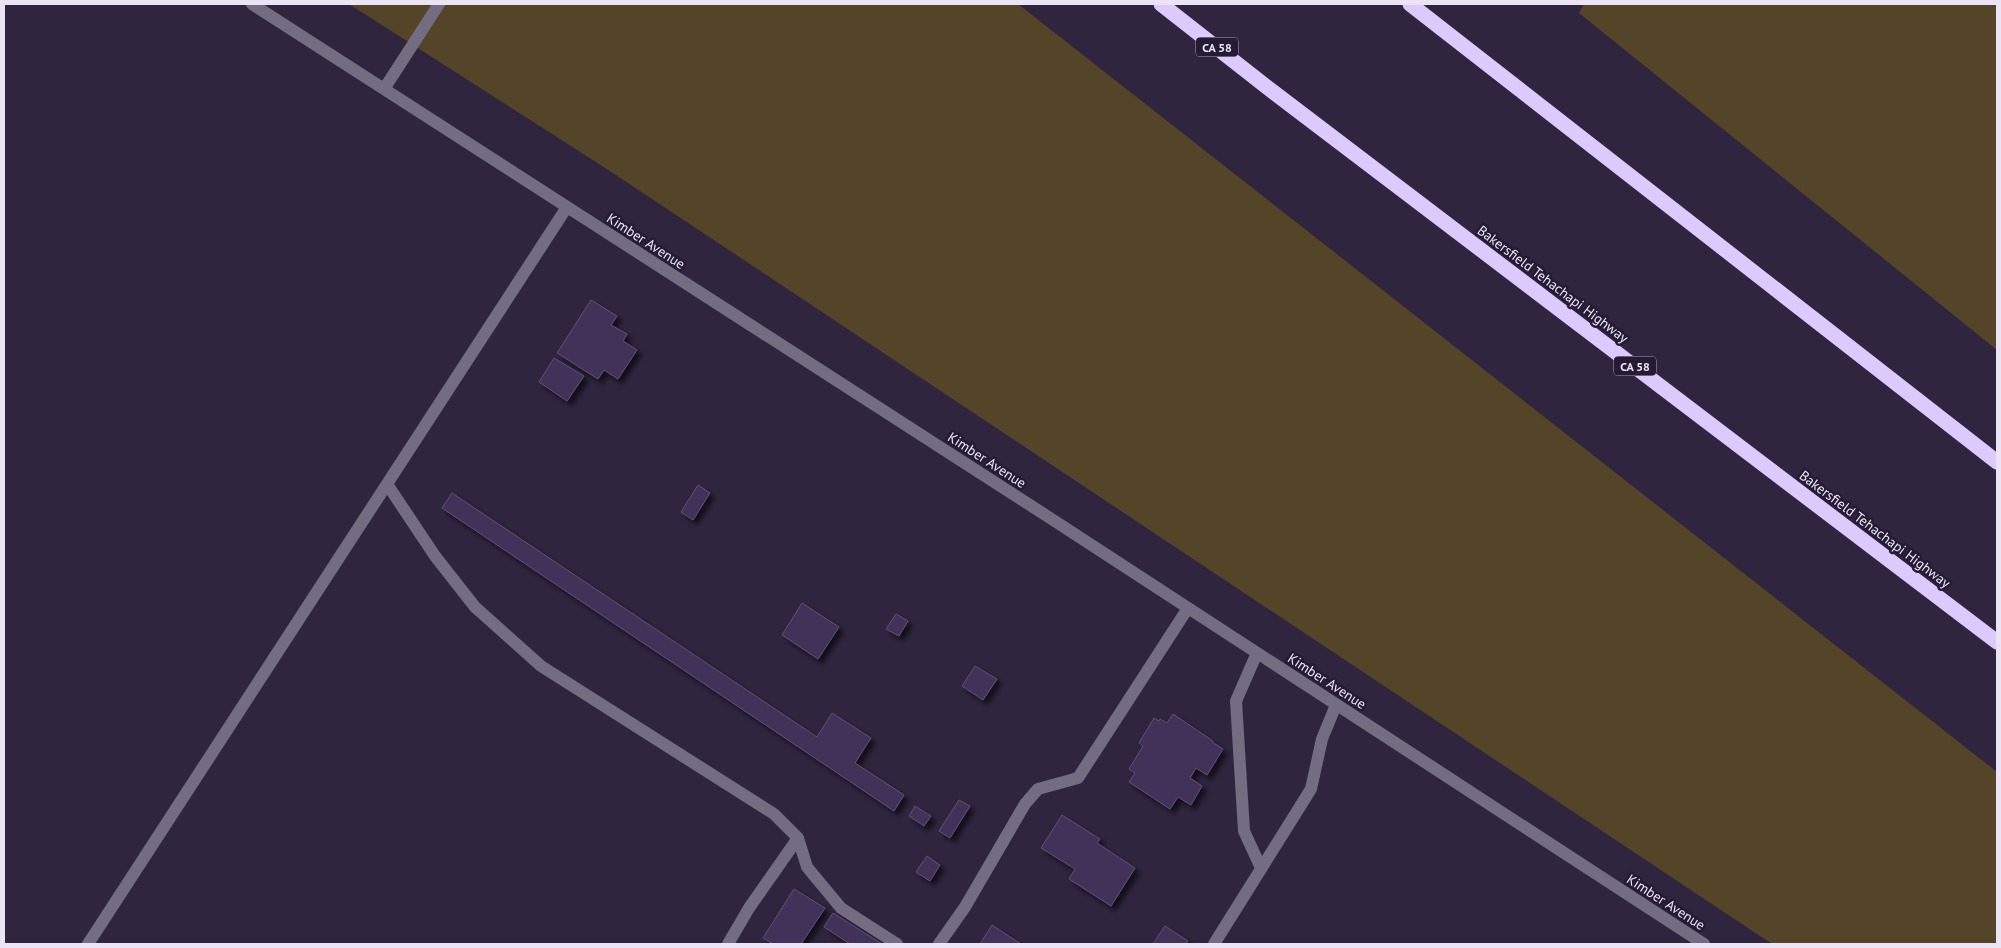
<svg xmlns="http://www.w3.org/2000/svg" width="2001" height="948" font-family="'PT Sans',sans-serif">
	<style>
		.green { fill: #544529 }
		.building { fill: #42325a; stroke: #5d526f; filter: url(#shadow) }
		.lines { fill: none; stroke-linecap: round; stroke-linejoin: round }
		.minor { stroke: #746d81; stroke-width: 12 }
		.highway { stroke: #dccafc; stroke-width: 15 }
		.labels { text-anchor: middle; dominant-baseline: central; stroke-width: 5; stroke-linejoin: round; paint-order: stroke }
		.shield { fill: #251b34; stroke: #afa8bb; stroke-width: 1 }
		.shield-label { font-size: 12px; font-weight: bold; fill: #eae4f5 }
		.street-label { font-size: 14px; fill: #eae4f5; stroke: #251b34 }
	</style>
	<defs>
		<filter id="shadow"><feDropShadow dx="4.5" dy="4.5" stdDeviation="2.5" flood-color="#0009"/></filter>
	</defs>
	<rect width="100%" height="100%" fill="#2f253f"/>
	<!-- green -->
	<path class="green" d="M349 4H1018L1997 772V944H1772L613 173Z
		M1584 4H1997V350L1579 13Z"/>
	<!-- building -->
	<path class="building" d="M591 300 617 316 611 325 627 334 623 341 637 350 618 379 604 370 598 379 557 353Z
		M554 358 584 376 567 401 539 382Z
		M698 485 710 493 693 520 681 512Z
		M452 493 817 737 832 713 871 738 855 763 904 795 894 811 442 508Z
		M802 603 839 627 818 659 782 635Z
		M896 614 908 621 899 636 886 629Z
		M975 666 997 679 983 700 962 686Z
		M1173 714 1213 741 1212 742 1223 749 1207 775 1196 768 1190 778 1202 786 1191 805 1178 797 1170 809 1129 782 1135 773 1129 769 1143 746 1139 743 1154 718 1159 721 1160 719 1167 723Z
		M959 800 970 806 950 838 939 831Z
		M915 806 931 816 924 826 909 816Z
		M1062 815 1100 839 1097 843 1135 868 1111 906 1069 879 1075 869 1041 848Z
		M927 856 940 865 930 881 916 872Z
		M794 889 825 908 801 944H773L763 938Z
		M833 913 882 944H850L824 927Z
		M992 925 1021 944H980Z
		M1165 926 1188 941 1185 944H1153Z"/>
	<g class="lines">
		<!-- minor -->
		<path class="minor" d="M252 4 1047 516 1704 944
			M384 89 439 4
			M387 484 435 556 475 607 541 666 774 814 798 838 807 867 841 908 897 944
			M1257 653 1236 701 1244 831 1261 868
			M88 944 567 207
			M728 944 749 908 798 838
			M939 944 965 907 1025 804 1038 789 1078 778 1188 608
			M1214 944 1311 789 1322 739 1336 705"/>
		<!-- highway -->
		<path class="highway" d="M1161 4 1272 91 1997 642
			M1410 4 1997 462"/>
	</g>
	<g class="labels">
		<!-- shield labels -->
		<g class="shield">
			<rect x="1196" y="37.5" width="42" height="19" rx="4"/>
			<rect x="1614" y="356.5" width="42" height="19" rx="4"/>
		</g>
		<g class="shield-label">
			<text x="1217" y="47">CA 58</text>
			<text x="1635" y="366">CA 58</text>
		</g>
		<!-- street labels -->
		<g class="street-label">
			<text transform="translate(646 241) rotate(33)">Kimber Avenue</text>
			<text transform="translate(1553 284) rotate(37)">Bakersfield Tehachapi Highway</text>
			<text transform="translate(987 460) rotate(33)">Kimber Avenue</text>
			<text transform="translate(1875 529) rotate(37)">Bakersfield Tehachapi Highway</text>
			<text transform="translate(1327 681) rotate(33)">Kimber Avenue</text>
			<text transform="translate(1666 902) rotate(33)">Kimber Avenue</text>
		</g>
	</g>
	<!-- border -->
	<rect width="2001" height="948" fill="none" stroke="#eae4f5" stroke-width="10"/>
</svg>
